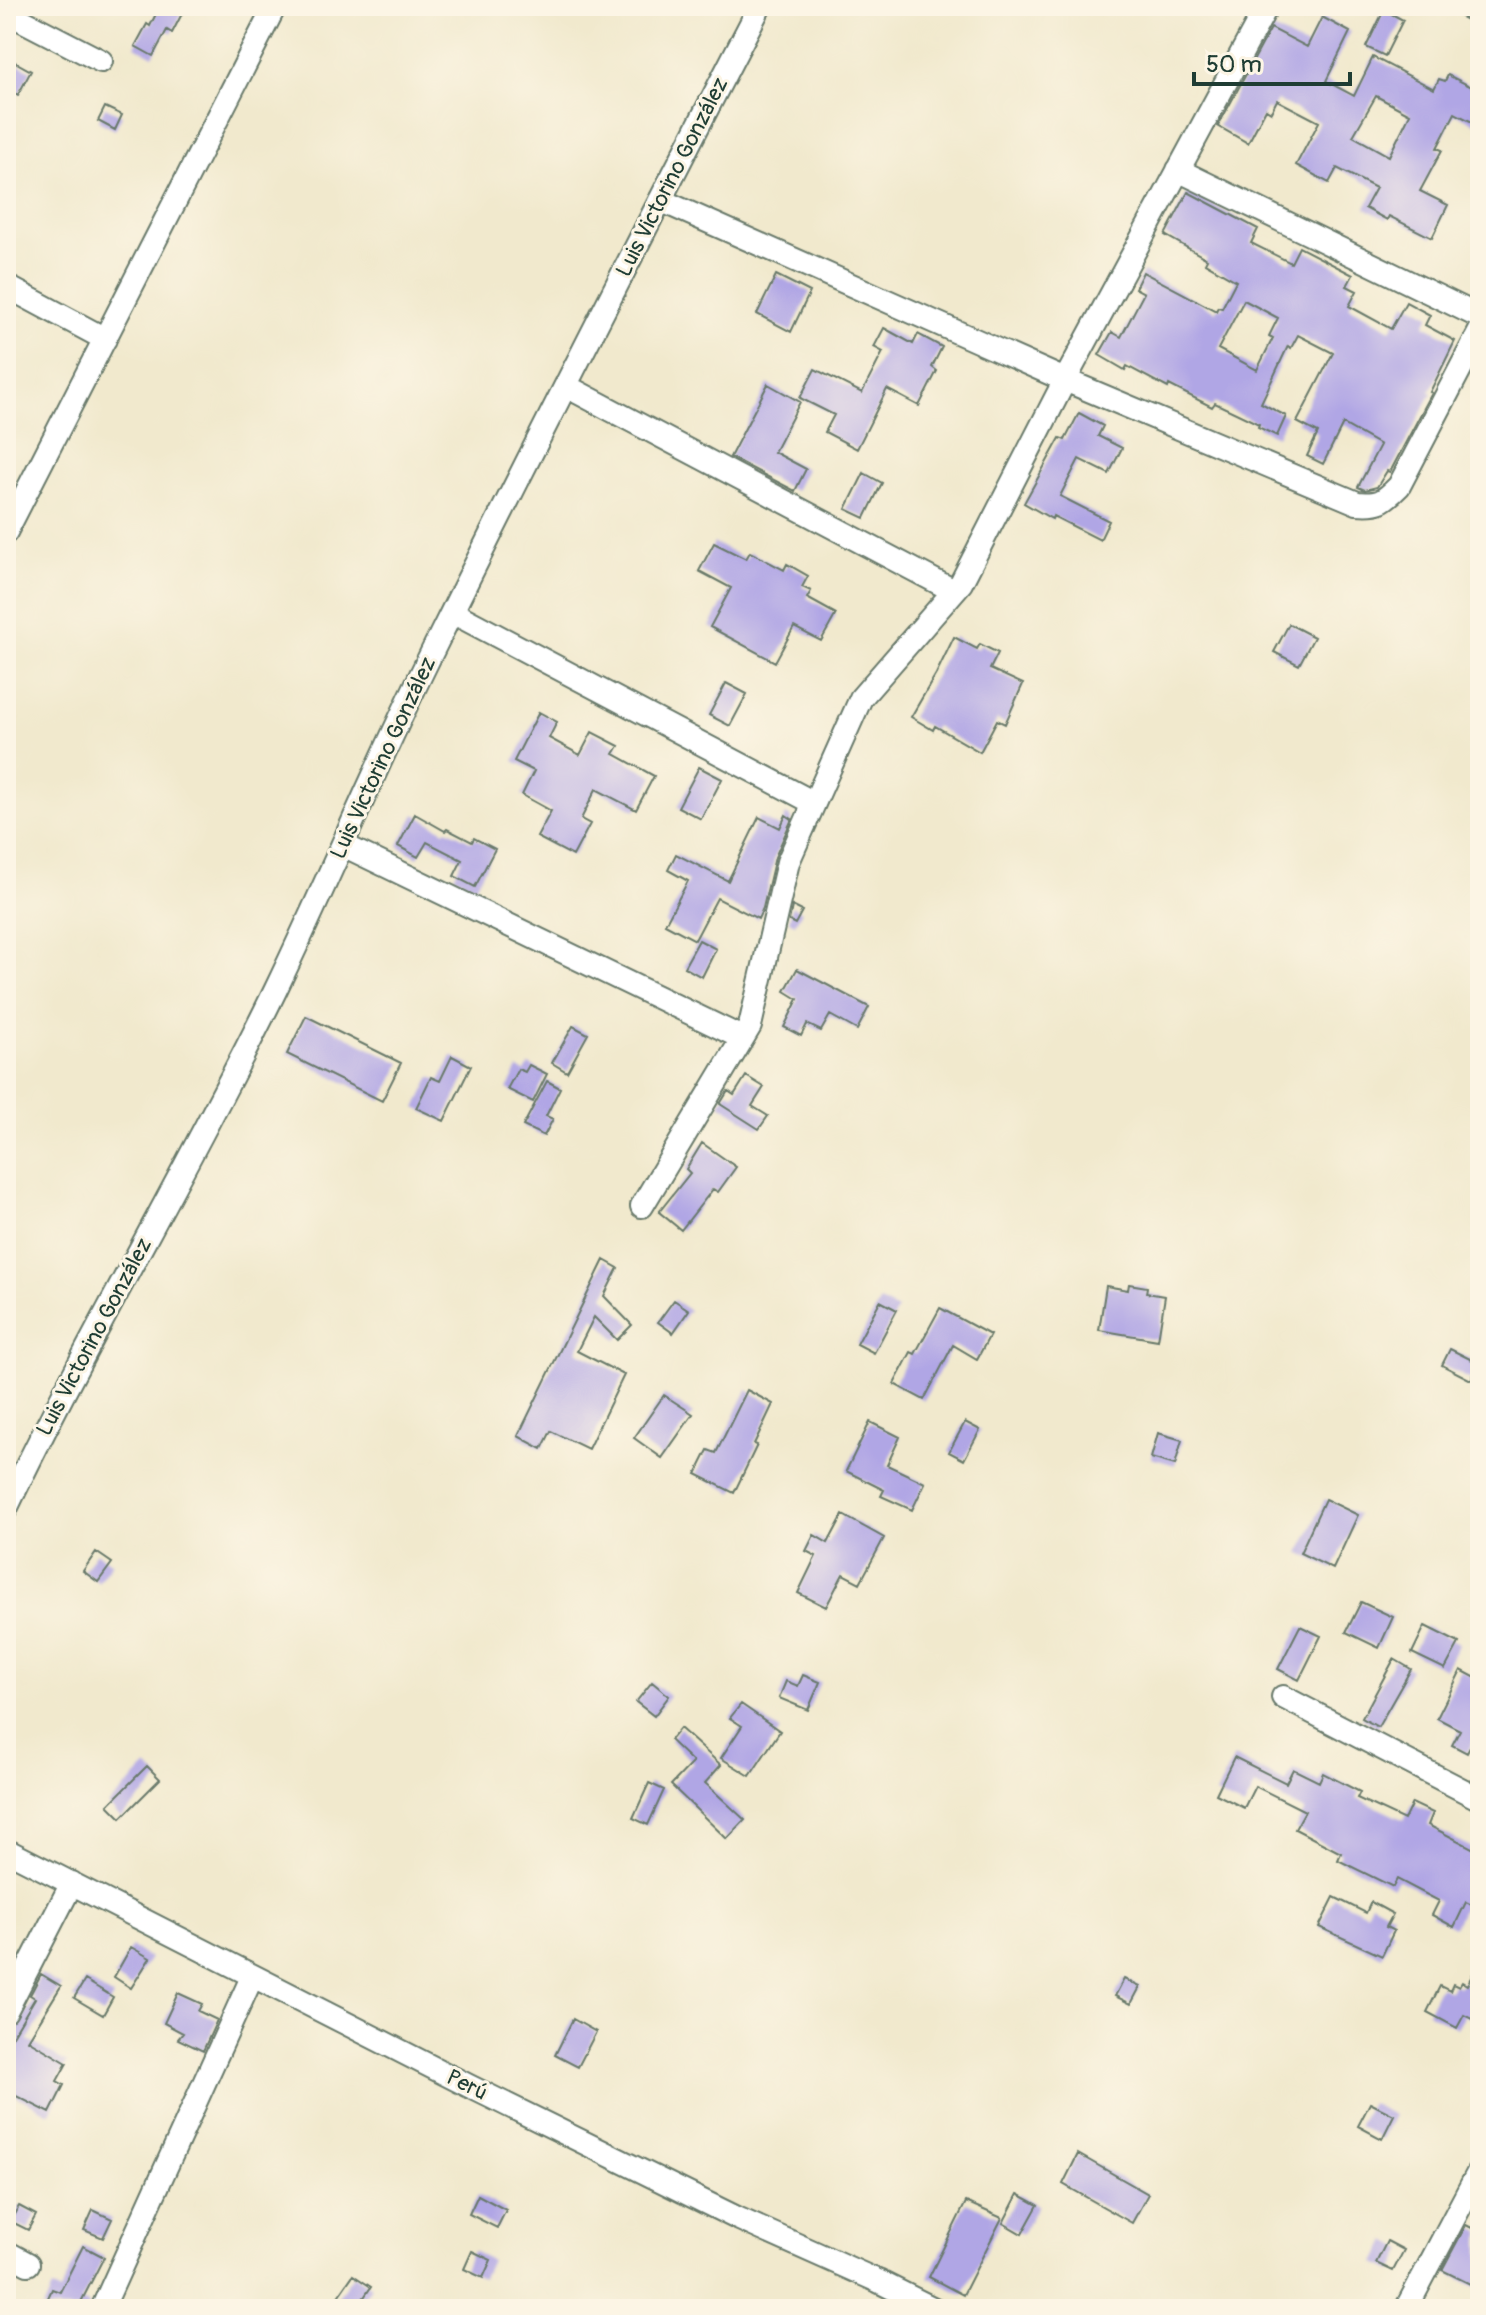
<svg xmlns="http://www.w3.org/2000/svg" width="1486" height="2315" font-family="Pangolin,sans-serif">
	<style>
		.building { fill: #b0a6e5; fill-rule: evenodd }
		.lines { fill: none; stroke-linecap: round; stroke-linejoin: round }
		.minor-casing { stroke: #68796a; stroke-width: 26 }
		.minor { stroke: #fff; stroke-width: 22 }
		.labels { text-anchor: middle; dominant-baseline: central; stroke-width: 6; stroke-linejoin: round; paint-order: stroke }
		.street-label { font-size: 22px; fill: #1f3d34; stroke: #fcf5e5 }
	</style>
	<rect width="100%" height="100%" fill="#fcf5e5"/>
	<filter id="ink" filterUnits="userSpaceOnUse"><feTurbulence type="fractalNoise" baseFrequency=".0125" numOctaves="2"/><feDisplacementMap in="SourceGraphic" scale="16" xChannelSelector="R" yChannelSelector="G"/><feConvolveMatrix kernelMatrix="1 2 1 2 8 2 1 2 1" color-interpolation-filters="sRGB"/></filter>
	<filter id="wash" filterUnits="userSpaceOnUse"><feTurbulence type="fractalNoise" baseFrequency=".006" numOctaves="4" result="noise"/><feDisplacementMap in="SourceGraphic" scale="32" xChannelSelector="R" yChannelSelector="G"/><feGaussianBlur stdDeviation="1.8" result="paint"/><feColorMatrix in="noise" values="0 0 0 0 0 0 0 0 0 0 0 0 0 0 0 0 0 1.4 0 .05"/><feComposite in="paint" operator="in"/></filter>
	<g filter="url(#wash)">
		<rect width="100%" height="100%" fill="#f1e9cd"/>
		<g id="blocks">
			<!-- building -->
			<path class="building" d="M160 6H186L172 33 167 30 153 56 135 46 147 24 150 26Z
				M1384 10 1403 20 1385 56 1366 47Z
				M1322 17 1350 32 1326 81 1354 96 1373 57 1434 89 1439 79 1445 81 1448 75 1480 91V126L1455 113 1437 148 1442 150 1420 191 1448 205 1432 238 1389 216 1387 220 1365 208 1376 188 1337 168 1329 183 1296 165 1319 122 1277 100 1271 112 1266 109 1248 143 1218 126 1271 28 1307 47ZM1376 96 1410 114 1389 156 1353 136Z
				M6 57 31 71 18 95 6 89Z
				M105 107 122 115 115 130 98 121Z
				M1188 192 1258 229 1251 243 1291 263 1299 247 1353 275 1347 286 1357 291 1349 306 1391 329 1406 302 1430 315 1425 325 1455 341 1430 392 1432 393 1390 472 1387 471 1377 487 1365 490 1358 487 1380 445 1343 424 1323 464 1307 456 1318 433 1297 422 1333 353 1298 335 1291 348 1288 346 1261 403 1286 416 1277 436 1258 427 1259 424 1215 403 1212 407 1169 385 1168 388 1127 366 1125 370 1099 355 1112 332 1121 337 1144 293 1135 288 1143 272 1216 311 1218 307 1222 308 1236 281 1205 263 1207 259 1165 235ZM1244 300 1278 318 1269 336 1273 338 1257 370 1218 349Z
				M776 275 810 292 791 332 757 314Z
				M884 328 913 344 918 334 942 347 932 367 937 371 919 406 887 389 857 449 825 432 834 415 800 398 815 369 862 393 883 352 874 347Z
				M768 384 800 402 774 452 806 469 795 491 730 457Z
				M1079 413 1103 426 1098 436 1122 448 1109 474 1079 459 1060 496 1109 521 1100 540 1053 516 1052 519 1024 503 1060 438 1065 440Z
				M864 473 882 483 865 518 846 509Z
				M714 543 746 559 750 552 784 570 787 564 808 576 802 587 811 591 807 598 836 614 821 641 794 627 775 662 710 627 731 588 699 571Z
				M1289 624 1314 637 1299 665 1274 652Z
				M954 637 977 649 980 644 998 653 990 669 1023 684 1005 724 997 720 980 752 935 726 933 730 911 717 936 674Z
				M726 683 747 694 730 726 709 715Z
				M539 712 557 722 549 738 580 755 592 732 619 746 614 754 654 776 636 810 596 789 581 819 590 824 573 856 537 837 551 811 522 795 534 771 514 761Z
				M699 767 722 779 701 819 678 807Z
				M415 814 445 831 447 829 472 842 474 838 495 849 475 887 454 876 462 860 427 842 418 857 398 846Z
				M786 815 792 819 775 857 763 908 758 919 717 898 695 940 665 924 688 881 668 870 676 854 728 881 759 817 780 828Z
				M792 906 802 911 795 924 789 921Z
				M699 940 716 949 702 977 684 967Z
				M797 969 869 1007 857 1030 830 1015 821 1031 807 1024 801 1036 784 1027 798 999 785 991Z
				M306 1016 401 1063 382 1101 287 1054Z
				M573 1026 588 1034 567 1072 552 1063Z
				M452 1056 471 1066 444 1121 416 1108 431 1077 440 1081Z
				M529 1065 547 1074 533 1102 507 1089 518 1069 525 1072Z
				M746 1076 764 1087 752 1106 768 1116 759 1129 720 1104 728 1091 734 1095Z
				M547 1081 560 1088 546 1116 553 1119 544 1136 523 1126Z
				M702 1143 736 1167 718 1192 713 1189 681 1230 659 1212 690 1173 686 1169Z
				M604 1260 618 1268 604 1296 632 1325 617 1340 594 1317 577 1351 624 1375 588 1449 551 1431 542 1449 518 1436Z
				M1129 1284 1147 1287 1146 1293 1165 1296 1158 1340 1099 1330 1106 1286 1128 1290Z
				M674 1300 689 1310 673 1333 658 1322Z
				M880 1301 897 1310 874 1353 857 1344Z
				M940 1308 990 1335 977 1359 953 1345 924 1400 894 1384 911 1352 915 1354Z
				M1450 1349 1480 1364 1471 1380 1442 1365Z
				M747 1390 773 1404 754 1444 757 1445 734 1493 696 1474 708 1450 716 1453Z
				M664 1395 693 1414 662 1458 634 1438Z
				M870 1422 900 1437 887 1465 925 1483 912 1510 881 1496 884 1490 846 1471Z
				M965 1422 980 1430 964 1460 949 1452Z
				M1158 1433 1182 1440 1175 1465 1151 1458Z
				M1325 1499 1358 1515 1333 1569 1300 1553Z
				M843 1515 884 1538 860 1583 843 1574 826 1607 798 1593 816 1556 806 1551 814 1535 828 1543Z
				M96 1552 112 1563 98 1582 83 1571Z
				M1361 1602 1393 1617 1379 1648 1346 1632Z
				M1300 1626 1321 1636 1299 1680 1278 1669Z
				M1425 1626 1459 1643 1445 1669 1412 1653Z
				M1394 1659 1411 1669 1378 1727 1362 1718Z
				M1461 1670 1480 1680V1728L1467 1753 1452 1745 1460 1730 1437 1718Z
				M803 1675 820 1682 808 1710 779 1698 786 1681 798 1686Z
				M652 1682 669 1696 654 1716 636 1702Z
				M741 1704 780 1731 750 1776 721 1758 742 1726 730 1718Z
				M680 1728 721 1765 705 1783 745 1820 727 1839 671 1785 693 1762 670 1740Z
				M1234 1757 1286 1783 1293 1769 1319 1782 1323 1773 1360 1792 1357 1798 1404 1820 1412 1803 1433 1813 1428 1825 1480 1852V1909L1466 1902 1454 1927 1432 1915 1439 1901 1397 1879 1393 1887 1338 1860 1341 1853 1295 1829 1305 1811 1255 1786 1244 1808 1216 1794Z
				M147 1766 160 1779 121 1818 108 1805Z
				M649 1783 664 1790 648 1825 633 1818Z
				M1334 1897 1366 1913 1371 1902 1393 1914 1386 1927 1394 1931 1382 1956 1319 1927Z
				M131 1947 150 1958 131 1988 114 1977Z
				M1480 1960V2023L1464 2015 1457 2028 1427 2012 1440 1986 1450 1991 1453 1984 1459 1987 1462 1982 1467 1985Z
				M41 1974 61 1986 28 2040 67 2063 57 2081 64 2085 50 2113 6 2091V2047L35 1998 30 1995Z
				M1124 1979 1140 1987 1131 2004 1115 1996Z
				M85 1980 113 1997 103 2015 74 1998Z
				M178 1993 202 2004 198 2011 217 2020 203 2051 178 2039 183 2033 164 2023Z
				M573 2019 596 2032 578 2067 555 2055Z
				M1370 2103 1394 2115 1382 2139 1358 2126Z
				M1078 2154 1148 2194 1132 2223 1063 2184Z
				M1018 2194 1038 2205 1022 2234 1003 2223Z
				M478 2195 506 2210 497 2228 469 2214Z
				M966 2202 1002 2218 963 2295 929 2277Z
				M19 2206 36 2215 28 2230 10 2221Z
				M93 2210 112 2219 103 2238 84 2230Z
				M1466 2225 1480 2232V2289L1442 2270Z
				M1387 2241 1404 2250 1393 2271 1376 2263Z
				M83 2246 104 2257 81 2302 89 2305 88 2309H43L52 2289 60 2292Z
				M472 2251 491 2260 483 2278 464 2269Z
				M353 2275 371 2287 356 2309H352L337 2298Z"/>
		</g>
	</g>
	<g filter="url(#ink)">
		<use href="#blocks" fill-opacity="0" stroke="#68796a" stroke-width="2"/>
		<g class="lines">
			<!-- minor casing -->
			<g class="minor-casing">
				<path id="minor" d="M1466 6 1480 13
					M6 12 101 61
					M1178 170 1480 317
					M660 200 1065 380 1357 503C1379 505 1383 502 1399 486L1480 331
					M6 286 105 339
					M566 386 954 591
					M6 532 275 6
					M452 612 814 803
					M343 845 742 1038
					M642 1206 750 1026 788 862 861 698 961 583 1065 380 1267 6
					M6 1509C90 1333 190 1166 275 991 330 877 378 760 435 646 541 432 650 219 760 6
					M1283 1697 1480 1799
					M6 1850 469 2086 737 2218 878 2281 934 2309
					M6 2011 72 1883
					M6 2252 28 2264
					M102 2309 252 1977
					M1406 2309 1480 2169"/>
			</g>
			<!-- minor -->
			<use href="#minor" class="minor"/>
		</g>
	</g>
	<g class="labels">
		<!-- street labels -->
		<g class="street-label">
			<text transform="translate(672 177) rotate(-63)">Luis Victorino González</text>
			<text transform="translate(383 758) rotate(-65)">Luis Victorino González</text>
			<text transform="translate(94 1337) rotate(-62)">Luis Victorino González</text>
			<text transform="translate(467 2085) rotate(26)">Perú</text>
		</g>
	</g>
	<!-- margin -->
	<rect width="1486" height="2315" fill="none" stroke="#fcf5e5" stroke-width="32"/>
	<!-- scale -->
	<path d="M1194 72v12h156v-12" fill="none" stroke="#1f3d34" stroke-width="4"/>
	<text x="1206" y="72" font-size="24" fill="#1f3d34" stroke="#fcf5e5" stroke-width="6" paint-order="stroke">50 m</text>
</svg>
